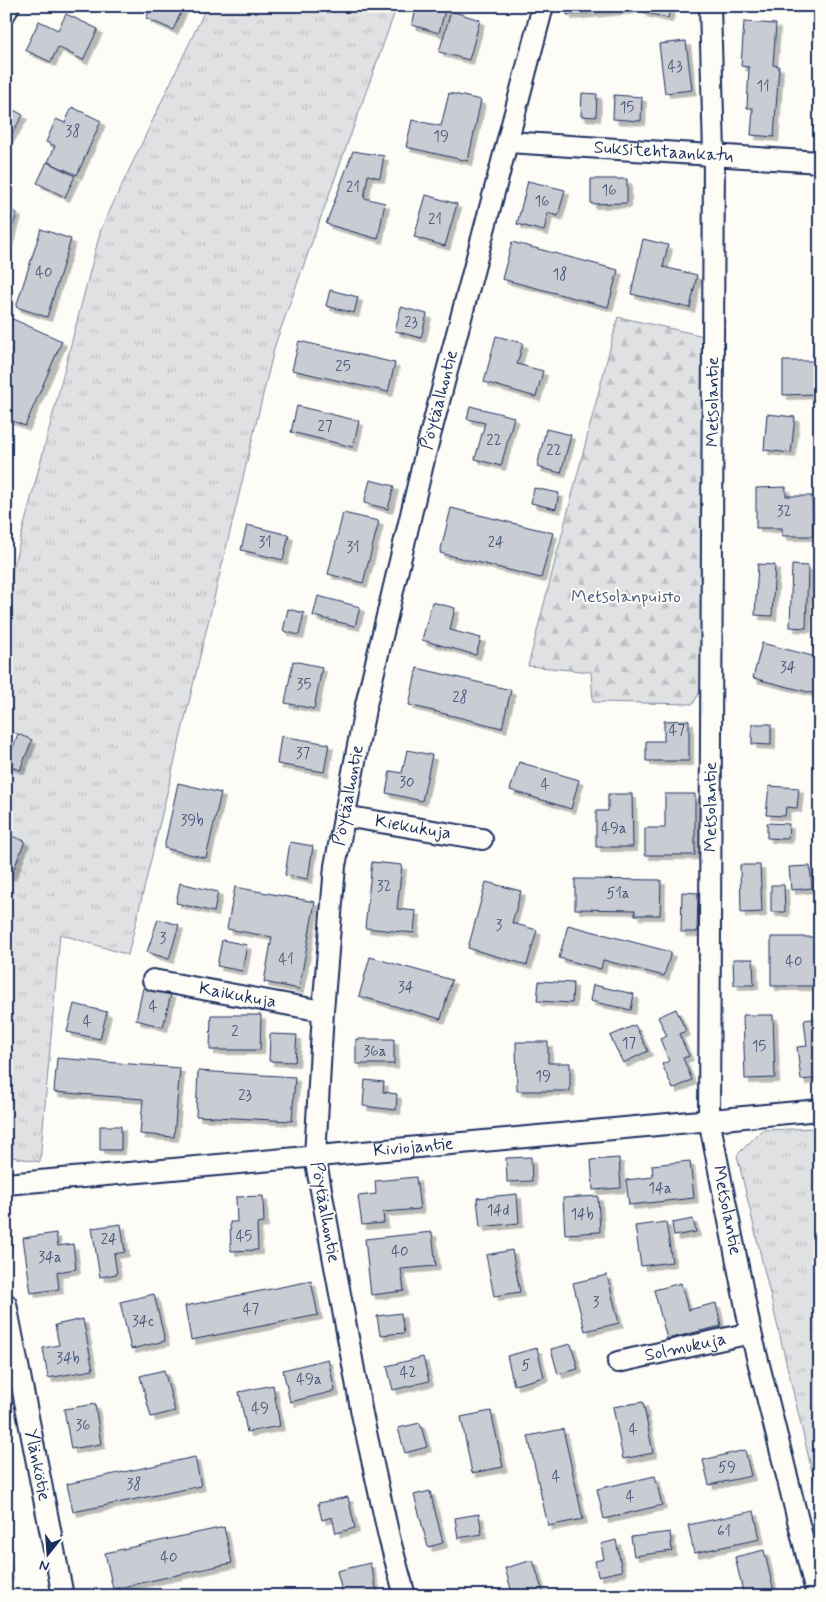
<svg xmlns="http://www.w3.org/2000/svg" width="826" height="1602" font-family="Mynerve,sans-serif">
	<style>
		.forest { fill: url(#forest-firs); stroke: #7e88a0 }
		.park { fill: url(#park-tufts); stroke: #7e88a0 }
		.building { fill: #c9ccd3; stroke: #1b2f5e; filter: url(#shadow) }
		.lines { fill: none; stroke-linecap: round; stroke-linejoin: round }
		.minor-casing { stroke: #1b2f5e; stroke-width: 24 }
		.minor { stroke: #fdfcf7; stroke-width: 20 }
		.labels { text-anchor: middle; dominant-baseline: central; stroke-width: 4; stroke-linejoin: round; paint-order: stroke }
		.number-label { font-size: 15px; fill: #46567b }
		.street-label { font-size: 18px; fill: #1b2f5e; stroke: #fdfcf7 }
		.park-label { font-size: 18px; fill: #4c5c7f; stroke: #fdfcf7 }
	</style>
	<defs>
		<pattern id="forest-firs" width="22" height="20" patternUnits="userSpaceOnUse" patternTransform="scale(1.25)"><rect width="22" height="20" fill="#e0e1e3"/><path d="M5 1l3.5 6h-7zM16 11l3.5 6h-7z" fill="#c0c1c5"/></pattern>
		<pattern id="park-tufts" width="24" height="20" patternUnits="userSpaceOnUse" patternTransform="scale(1.25)"><rect width="24" height="20" fill="#e0e1e3"/><path d="M3 7l-1-3M5 7V3M7 7l1-3M15 17l-1-3M17 17v-4M19 17l1-3" fill="none" stroke="#c0c1c5"/></pattern>
		<filter id="shadow"><feDropShadow dx="4.5" dy="4.5" stdDeviation="0" flood-color="#0004"/></filter>
	</defs>
	<rect width="100%" height="100%" fill="#fdfcf7"/>
	<filter id="ink" filterUnits="userSpaceOnUse"><feTurbulence type="fractalNoise" baseFrequency=".02" numOctaves="2"/><feDisplacementMap in="SourceGraphic" scale="10" xChannelSelector="R" yChannelSelector="G"/><feConvolveMatrix kernelMatrix="1 2 1 2 8 2 1 2 1" color-interpolation-filters="sRGB"/></filter>
	<g filter="url(#ink)">
		<!-- forest -->
		<path class="forest" d="M618 317 704 336 703 686 693 704 593 702 591 672 528 666Z"/>
		<!-- park -->
		<path class="park" d="M207 6H397L275 345 128 955 60 934 40 1162 6 1156V874L11 876 24 842 6 834V808L8 803H6V764L18 734 6 730V595L101 229Z
			M820 1128V1505L737 1155 762 1130Z"/>
		<!-- building -->
		<path class="building" d="M152 6H184L173 30 146 18Z
			M417 6H446L439 33 412 25Z
			M567 6H631L632 9 567 15Z
			M644 6H671L668 18 642 12Z
			M451 11 480 20 469 60 439 52Z
			M66 14 98 29 83 60 58 47 51 62 25 50 39 21 58 30Z
			M744 22 776 24 773 65 779 66 774 137 751 135 753 108H747L749 67 741 66Z
			M686 41 692 90 665 93 659 44Z
			M449 93 481 100 468 161 406 147 412 120 441 126Z
			M582 93 597 94 596 117 581 116Z
			M614 95 642 97 641 121 613 119Z
			M6 106 23 115 9 138 6 137Z
			M72 107 101 121 77 175 48 162 55 146 46 142 56 119 65 123Z
			M353 151 384 156 380 178 368 175 364 198 385 203 378 239 326 224Z
			M47 162 75 176 65 197 37 183Z
			M591 179H627V203L591 204Z
			M528 181 565 190 558 216 548 213 544 231 517 224Z
			M426 195 457 204 445 246 414 237Z
			M818 202H820V245H817Z
			M6 207 17 213 6 248Z
			M41 229 71 239 47 317 16 307Z
			M643 239 668 245 663 267 697 275 690 308 631 294Z
			M512 242 618 270 608 307 502 279Z
			M330 290 358 297 354 313 326 306Z
			M401 307 427 314 421 338 395 331Z
			M6 316 62 341 25 426 6 418V363L12 349 6 347Z
			M496 336 523 343 517 364 543 371 536 397 484 382Z
			M299 341 395 363 388 392 292 370Z
			M783 361H814L815 394 783 395Z
			M297 406 359 421 353 447 291 432Z
			M470 406 514 417 501 466 475 459 485 423 467 419Z
			M767 414 795 417 791 453 764 450Z
			M546 429 571 435 561 473 537 467Z
			M370 480 394 486 388 509 364 503Z
			M786 487V496H812L813 536H782V528H756V488Z
			M534 488 559 493 556 509 531 503Z
			M451 508 553 533 541 578 440 553Z
			M343 513 379 521 363 583 328 574Z
			M247 525 289 535 283 560 241 550Z
			M758 564 775 565 772 616 755 615Z
			M792 565 808 566 806 628 790 627Z
			M318 596 360 607 355 626 313 616Z
			M432 602 455 608 450 630 481 638 476 655 422 640Z
			M288 609 304 613 299 635 283 631Z
			M762 643 820 658V695L753 678Z
			M293 661 322 667 314 709 285 703Z
			M417 668 511 690 502 728 409 705Z
			M689 720V761H646V741H664V721Z
			M752 724H771V745L752 744Z
			M18 734 32 740 20 770 6 765Z
			M281 736 329 744 324 772 277 764Z
			M407 750 432 755 422 801 386 793 390 771 402 773Z
			M519 762 579 780 571 809 510 790Z
			M178 783 221 793 206 858 164 848Z
			M769 786 799 788 797 808 786 807 785 816 766 815Z
			M608 794H632L633 847H596V811H608Z
			M665 794H695V855H645V828H665Z
			M767 823 789 824 788 839 767 838Z
			M6 834 25 841 11 876 6 874Z
			M290 842 313 846 308 879 285 875Z
			M372 862 402 865 397 909 416 911 414 933 365 928Z
			M740 865H760L762 912 741 913Z
			M810 866 812 888 791 890 789 867Z
			M575 879 661 880 660 915H635V910L575 909Z
			M486 882 521 891 512 923 537 930 527 965 468 948Z
			M180 883 218 892 214 912 176 903Z
			M771 885H784L785 912H771Z
			M235 887 315 902 299 989 264 982 272 937 227 929Z
			M682 892 698 893 697 932H681Z
			M158 919 179 925 169 959 147 952Z
			M568 925 671 952 664 976 603 960 601 969 559 958Z
			M771 937H817V986H771Z
			M222 940 247 945 242 971 217 966Z
			M370 957 452 980 441 1019 359 996Z
			M733 959H753L754 985H734Z
			M539 981 573 983 572 1003 537 1001Z
			M593 985 634 994 631 1010 590 1001Z
			M143 988 171 994 163 1027 136 1020Z
			M74 1004 107 1012 100 1039 67 1032Z
			M676 1009 686 1031 679 1034 689 1056 683 1058 692 1080 673 1089 662 1064 669 1061 660 1039 667 1036 658 1017Z
			M211 1015H261L260 1050H210Z
			M743 1015H773L775 1078 745 1079Z
			M820 1018V1078L801 1080 797 1047 807 1046 804 1020Z
			M635 1025 648 1051 623 1063 610 1036Z
			M270 1034 297 1035 295 1062 269 1061Z
			M356 1039H394V1064H356Z
			M516 1042H548V1063H570V1091H517Z
			M57 1058 180 1068 174 1137 140 1134 143 1099 54 1092Z
			M198 1071 295 1077 292 1121 196 1116Z
			M365 1080 384 1082 383 1092 397 1094 396 1110 363 1106Z
			M100 1126H121V1150H100Z
			M531 1157 532 1181 507 1182 506 1158Z
			M619 1158 621 1188 593 1190 591 1160Z
			M690 1161 694 1198 629 1205 626 1180 653 1177 652 1165Z
			M416 1177 420 1209 383 1212 384 1223 362 1225 358 1196 376 1194 375 1181Z
			M517 1194 519 1223 480 1227 477 1198Z
			M263 1196 264 1223 257 1224 258 1250 231 1251 230 1222H237L236 1197Z
			M598 1196 600 1232 565 1234 563 1198Z
			M693 1219 696 1232 674 1236 672 1223Z
			M666 1222 672 1262 641 1266 635 1226Z
			M121 1224 125 1252 114 1254 117 1274 100 1277 92 1228Z
			M432 1232 436 1266 401 1269 404 1291 371 1295 365 1239Z
			M56 1233 58 1246 73 1244 76 1269 57 1272 59 1289 31 1293 23 1238Z
			M512 1250 520 1292 494 1296 486 1255Z
			M607 1275 619 1323 585 1331 573 1283Z
			M311 1281 318 1315 191 1340 185 1306Z
			M681 1283 688 1310 716 1303 721 1326 667 1339 654 1290Z
			M154 1294 165 1341 131 1349 120 1302Z
			M401 1313 404 1333 380 1335 377 1316Z
			M83 1319 93 1370 48 1378 43 1348 59 1345 55 1325Z
			M571 1344 578 1369 558 1374 551 1349Z
			M537 1348 544 1377 514 1385 507 1356Z
			M423 1357 429 1381 393 1390 387 1366Z
			M328 1359 335 1391 290 1402 283 1370Z
			M164 1370 175 1411 151 1417 140 1376Z
			M273 1385 280 1426 247 1432 239 1392Z
			M643 1402 653 1453 623 1459 613 1407Z
			M95 1404 101 1444 71 1449 64 1409Z
			M491 1411 503 1467 472 1473 461 1417Z
			M420 1423 427 1447 405 1453 398 1428Z
			M563 1429 583 1519 548 1526 528 1436Z
			M745 1450 751 1476 709 1485 703 1460Z
			M195 1457 201 1486 73 1512 67 1484Z
			M655 1476 662 1505 604 1519 597 1489Z
			M430 1491 443 1543 428 1547 414 1495Z
			M348 1497 355 1528 336 1533 332 1517 322 1520 318 1503Z
			M754 1511 760 1539 694 1553 688 1525Z
			M479 1514 482 1534 458 1538 455 1518Z
			M224 1527 232 1563 113 1589 105 1553Z
			M670 1532 672 1551 634 1556 631 1537Z
			M616 1540 622 1571 598 1576 595 1561 604 1559 601 1544Z
			M764 1550 775 1596H744L735 1557Z
			M6 1557 9 1576H6Z
			M533 1560 544 1596H513L505 1568Z
			M370 1563 378 1596H343L337 1571Z
			M237 1590 239 1596H212Z"/>
		<g class="lines">
			<!-- minor casing -->
			<g class="minor-casing">
				<g id="minor">
					<path id="s1" d="M710 6 714 154 709 1119 751 1333 817 1596"/>
					<path d="M6 12 9 6"/>
					<path id="s2" d="M508 142 820 162"/>
					<path id="s3" d="M344 816 482 839"/>
					<path id="s4" d="M153 980 323 1011"/>
					<path id="s5" d="M6 1184C278 1161 548 1134 820 1110"/>
					<path id="s6" d="M6 1304 63 1596"/>
					<path id="s7" d="M618 1362 751 1333"/>
					<path id="s8" d="M405 1596 389 1537 362 1414 315 1157 323 1011 335 866 365 709 426 451 543 6"/>
				</g>
			</g>
			<!-- minor -->
			<use href="#minor" class="minor"/>
		</g>
	</g>
	<g class="labels">
		<!-- number labels -->
		<g class="number-label">
			<text x="675" y="67">43</text>
			<text x="763" y="87">11</text>
			<text x="627" y="108">15</text>
			<text x="73" y="132">38</text>
			<text x="441" y="137">19</text>
			<text x="353" y="188">21</text>
			<text x="609" y="191">16</text>
			<text x="542" y="202">16</text>
			<text x="435" y="220">21</text>
			<text x="44" y="273">40</text>
			<text x="560" y="275">18</text>
			<text x="411" y="323">23</text>
			<text x="343" y="367">25</text>
			<text x="325" y="427">27</text>
			<text x="494" y="441">22</text>
			<text x="554" y="451">22</text>
			<text x="784" y="512">32</text>
			<text x="265" y="543">31</text>
			<text x="496" y="543">24</text>
			<text x="353" y="548">31</text>
			<text x="788" y="668">34</text>
			<text x="304" y="685">35</text>
			<text x="460" y="698">28</text>
			<text x="677" y="731">47</text>
			<text x="303" y="754">37</text>
			<text x="407" y="783">30</text>
			<text x="545" y="785">4</text>
			<text x="192" y="821">39b</text>
			<text x="614" y="829">49a</text>
			<text x="384" y="887">32</text>
			<text x="618" y="894">51a</text>
			<text x="499" y="926">3</text>
			<text x="163" y="939">3</text>
			<text x="286" y="960">41</text>
			<text x="794" y="962">40</text>
			<text x="406" y="988">34</text>
			<text x="153" y="1007">4</text>
			<text x="87" y="1022">4</text>
			<text x="235" y="1032">2</text>
			<text x="629" y="1044">17</text>
			<text x="759" y="1047">15</text>
			<text x="375" y="1052">36a</text>
			<text x="543" y="1077">19</text>
			<text x="245" y="1096">23</text>
			<text x="660" y="1189">14a</text>
			<text x="498" y="1211">14d</text>
			<text x="582" y="1215">14b</text>
			<text x="244" y="1237">45</text>
			<text x="109" y="1240">24</text>
			<text x="400" y="1252">40</text>
			<text x="50" y="1258">34a</text>
			<text x="596" y="1303">3</text>
			<text x="251" y="1310">47</text>
			<text x="143" y="1322">34c</text>
			<text x="68" y="1359">34b</text>
			<text x="526" y="1366">5</text>
			<text x="408" y="1373">42</text>
			<text x="309" y="1380">49a</text>
			<text x="260" y="1409">49</text>
			<text x="83" y="1426">36</text>
			<text x="633" y="1430">4</text>
			<text x="727" y="1468">59</text>
			<text x="556" y="1477">4</text>
			<text x="134" y="1485">38</text>
			<text x="630" y="1497">4</text>
			<text x="724" y="1532">61</text>
			<text x="169" y="1558">40</text>
		</g>
		<!-- street labels -->
		<g class="street-label">
			<text stroke="none"><textPath href="#s2" startOffset="156">Suksitehtaankatu</textPath></text>
			<text stroke="none"><textPath href="#s8" startOffset="1218">Pöytäalhontie</textPath></text>
			<text transform="translate(713 402) rotate(-90)">Metsolantie</text>
			<text stroke="none"><textPath href="#s8" startOffset="812">Pöytäalhontie</textPath></text>
			<text transform="translate(711 807) rotate(-90)">Metsolantie</text>
			<text stroke="none"><textPath href="#s3" startOffset="70">Kiekukuja</textPath></text>
			<text stroke="none"><textPath href="#s4" startOffset="86">Kaikukuja</textPath></text>
			<text stroke="none"><textPath href="#s5" startOffset="409">Kiviojantie</textPath></text>
			<text stroke="none"><textPath href="#s1" startOffset="1206">Metsolantie</textPath></text>
			<text transform="translate(325 1212) rotate(80)">Pöytäalhontie</text>
			<text stroke="none"><textPath href="#s7" startOffset="69">Solmukuja</textPath></text>
			<text stroke="none"><textPath href="#s6" startOffset="164">Ylänkötie</textPath></text>
		</g>
		<!-- park labels -->
		<g class="park-label">
			<text x="626" y="597">Metsolanpuisto</text>
		</g>
	</g>
	<!-- margin -->
	<rect width="826" height="1602" fill="none" stroke="#fdfcf7" stroke-width="25"/>
	<rect x="12" y="12" width="801" height="1577" fill="none" stroke="#1b2f5e" stroke-width="2" filter="url(#ink)"/>
	<!-- north arrow -->
	<g transform="translate(48 1554) rotate(197)" stroke="#fdfcf7" stroke-width="4" paint-order="stroke">
	<path d="M0-4L9 19L0 12L-9 19Z" fill="#1b2f5e"/>
	<text y="-8" font-size="14" font-weight="bold" text-anchor="middle" fill="#1b2f5e">N</text>
	</g>
</svg>
